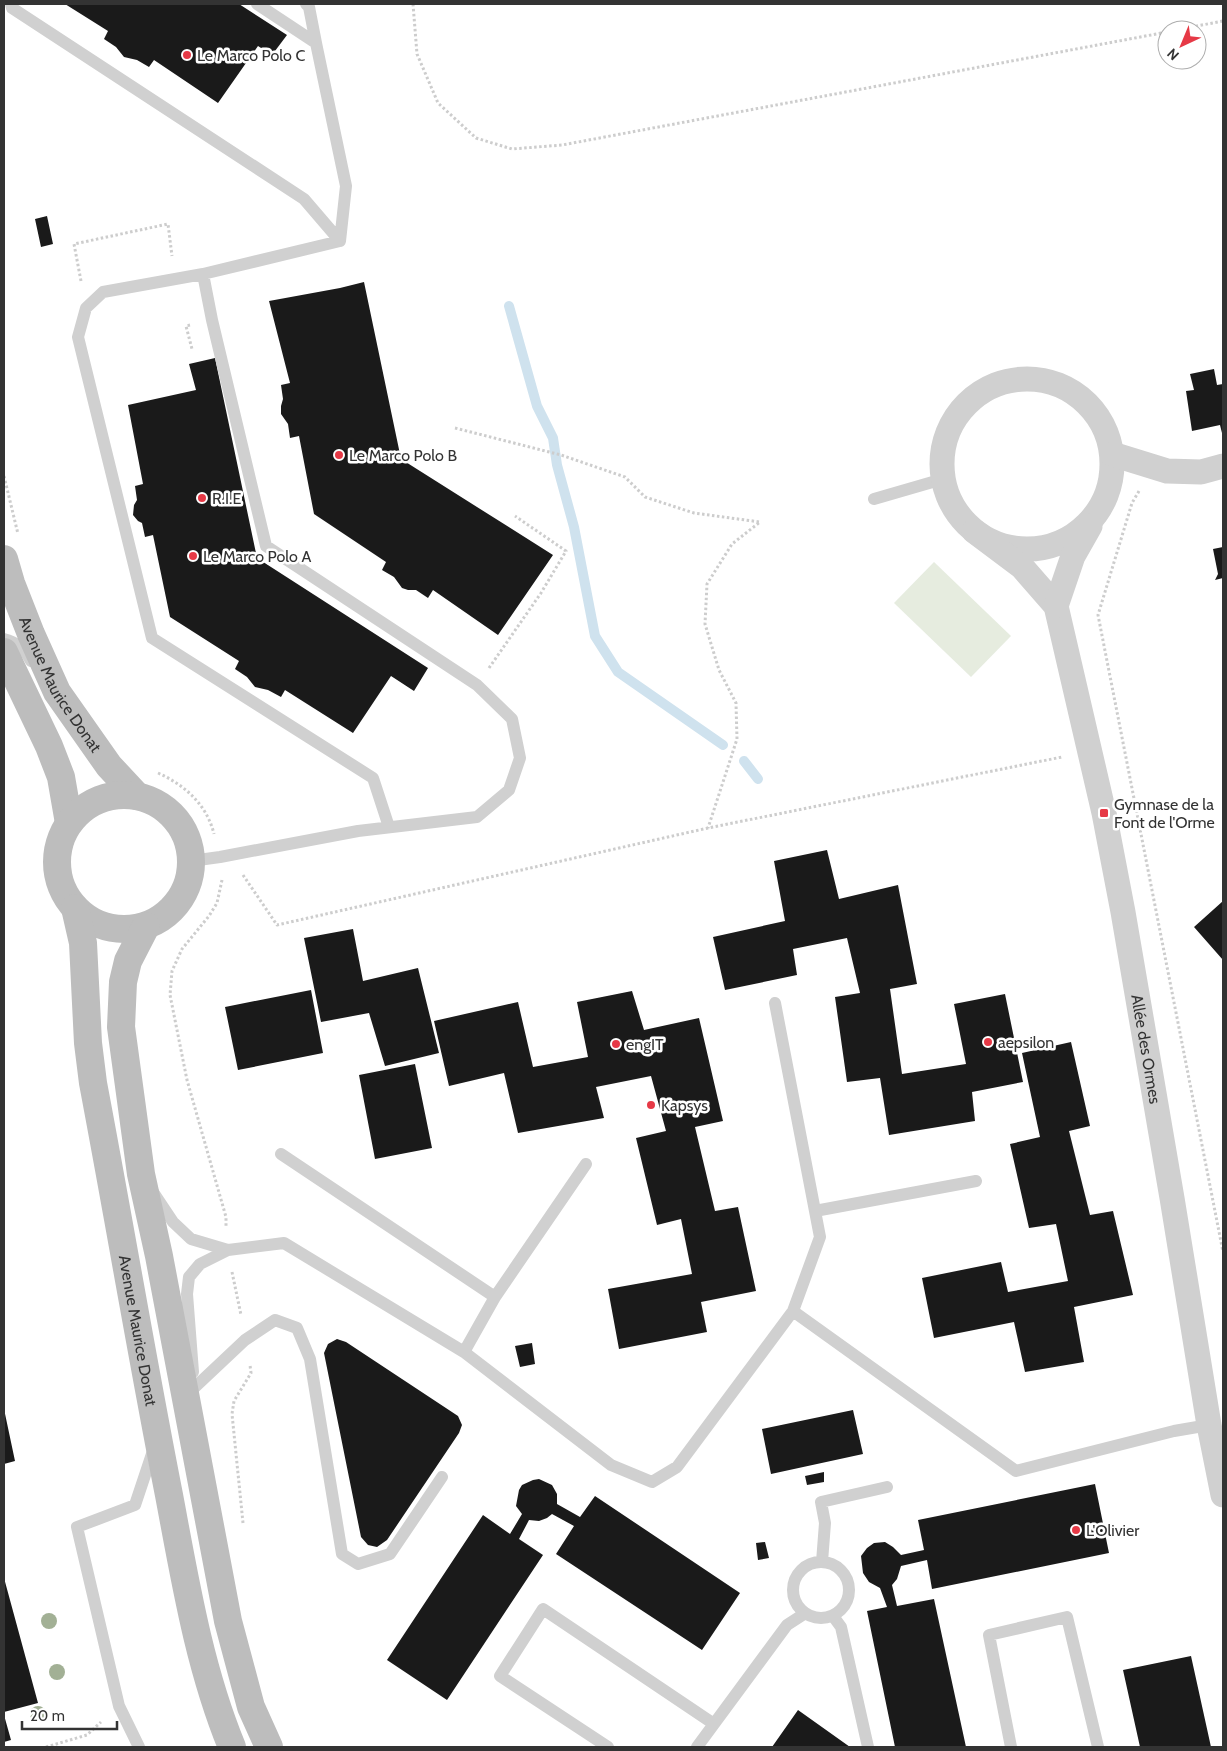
<svg xmlns="http://www.w3.org/2000/svg" width="1227" height="1751" font-family="Cabin,sans-serif">
	<style>
		.green { fill: #e6ecdf }
		.lines { fill: none; stroke-linecap: round; stroke-linejoin: round }
		.stream { stroke: #cfe2ee; stroke-width: 10 }
		.building { fill: #1a1a1a }
		.path { stroke: #cdcdcd; stroke-width: 3; stroke-dasharray: 2.5 2.5; stroke-linecap: butt }
		.lane { stroke: #d0d0d0; stroke-width: 12 }
		.street { stroke: #d0d0d0; stroke-width: 25 }
		.secondary { stroke: #bdbdbd; stroke-width: 28 }
		.tree { fill: #a2b095 }
		.poi-dot { fill: #e63946; stroke: #fff; stroke-width: 2 }
		.labels { text-anchor: middle; dominant-baseline: central; stroke-width: 5; stroke-linejoin: round; paint-order: stroke }
		.poi-label { font-size: 16px; fill: #333; stroke: #fff; text-anchor: start }
		.street-label { font-size: 16px; fill: #333; stroke: #fff }
	</style>
	<rect width="100%" height="100%" fill="#fff"/>
	<!-- green -->
	<path class="green" d="M934 562 1011 636 971 677 894 603Z"/>
	<g class="lines">
		<!-- stream -->
		<path class="stream" d="M509 306 537 406 553 438 557 465 574 527 595 636 618 672 723 745
			M744 761 758 779"/>
	</g>
	<!-- building -->
	<path class="building" d="M65 4H239L287 35 272 55 258 46 218 103 154 60 149 67 137 60 124 57 116 47 104 39 108 31Z
		M47 216 53 244 41 247 35 219Z
		M364 282 401 459 553 555 498 635 433 590 428 598 416 590H408L402 588 394 577 382 570 386 562 314 514 299 436 290 438 288 424 281 414V406L283 399 281 385 290 383 269 301 340 288Z
		M215 358 257 558 428 668 414 691 391 676 353 733 285 690 281 697 268 690 255 687 247 677 235 669 239 661 170 617 153 535 145 537 142 523 138 521 133 515 134 505 137 500 135 486 143 484 128 405 196 390 189 364Z
		M1214 369 1217 385 1223 384V437L1220 425 1192 431 1186 391 1194 390 1190 374Z
		M1223 547V578L1215 580 1218 574 1213 549Z
		M827 850 839 899 898 885 917 984 890 989 902 1074 966 1064 954 1004 1005 994 1023 1082 972 1092 975 1121 889 1135 880 1078 847 1082 835 997 860 993 847 938 793 949 797 975 725 990 713 937 785 921 774 861Z
		M1223 901V960L1194 927Z
		M353 929 363 981 418 968 439 1053 385 1066 369 1013 321 1022 304 938Z
		M311 990 323 1053 238 1070 225 1007Z
		M632 991 644 1030 699 1018 723 1121 695 1127 715 1211 738 1207 756 1291 701 1302 707 1332 619 1349 608 1289 692 1274 681 1219 657 1225 636 1138 666 1131 651 1076 596 1087 604 1118 518 1133 504 1073 449 1086 434 1021 518 1002 533 1067 588 1057 577 1002Z
		M1071 1042 1090 1126 1069 1131 1090 1215 1113 1211 1133 1295 1074 1307 1084 1362 1025 1372 1014 1322 934 1338 922 1278 1001 1262 1008 1292 1068 1281 1056 1224 1029 1228 1010 1144 1040 1137 1022 1053Z
		M415 1064 432 1148 375 1159 359 1075Z
		M337 1339 346 1342 458 1416 462 1425 459 1433 387 1540 377 1547 368 1545 361 1537 324 1353 328 1344Z
		M532 1343 535 1364 520 1367 515 1346Z
		M4 1409 15 1461 4 1464Z
		M853 1410 863 1454 771 1474 762 1429Z
		M824 1472V1482L807 1485 805 1476Z
		M539 1479 552 1485 557 1494V1504L580 1517 595 1496 740 1593 702 1650 556 1554 574 1526 552 1514 547 1518 539 1521 529 1520 519 1539 543 1555 447 1700 387 1660 483 1515 510 1534 522 1514 516 1506 519 1490 522 1485 533 1480Z
		M1095 1484 1109 1553 932 1589 927 1560 901 1566 897 1579 892 1585 897 1606 934 1599 966 1747H895L867 1611 887 1607 880 1588 869 1582 863 1573 861 1556 867 1548 874 1543 885 1542 893 1547 901 1555 924 1550 918 1520Z
		M765 1542 769 1558 758 1560 756 1543Z
		M4 1578 38 1703 4 1712Z
		M1191 1656 1211 1747H1140L1123 1670Z
		M798 1710 850 1747H772Z
		M4 1715 11 1740 4 1742Z"/>
	<g class="lines">
		<!-- path -->
		<path class="path" d="M413 4 417 54 438 103 476 138 512 149 562 145 1167 32
			M1176 30 1223 21
			M81 281 74 244 168 224 172 256
			M190 325 186 326 192 349
			M455 428 561 455 625 477 645 497 694 513 760 522 732 544 707 584 705 624 719 670 736 703 737 739 708 828
			M4 476 18 534
			M1139 491 1132 503 1098 615 1223 1252
			M489 668 541 593 566 551 515 516
			M158 773C185 785 207 805 214 834
			M243 875 277 925 708 828 1062 757
			M222 880 217 903 209 916 182 949 172 971 170 995 187 1080 226 1217V1227
			M232 1272 241 1315
			M243 1523 232 1414 234 1401 251 1373 250 1365
			M46 1747 87 1735 101 1722"/>
		<!-- lane -->
		<path class="lane" d="M11 4 12 8 304 199 340 241
			M257 4 316 43 346 186 340 241
			M306 4 309 7 316 43
			M340 241 203 274 103 292 86 308 78 337 152 638 373 778 389 827
			M874 499 943 479
			M4 639C17 642 25 649 31 661
			M191 861 220 857 358 831 477 817 509 790 520 758 512 719 477 685 266 546 212 320 203 274
			M281 1154 495 1297
			M153 1192 173 1222 191 1239 228 1250
			M815 1211 976 1181
			M793 1311 1016 1471 1174 1431 1209 1425
			M464 1352 495 1297 586 1164
			M193 1372 187 1294 189 1277 200 1264 228 1250 284 1243 464 1352 611 1465 652 1482 677 1467 793 1311 820 1237 775 1003
			M194 1388 245 1340 275 1320 297 1328 310 1359 342 1554 358 1564 390 1554 442 1477
			M822 1562 825 1523 821 1502 887 1487
			M793 1590a28 28 0 1 1 56 0a28 28 0 1 1-56 0Z
			M833 1616 841 1627 868 1747
			M139 1747 119 1706 77 1527 135 1505 154 1448
			M608 1747 500 1676 543 1609 714 1724
			M697 1747 787 1625 804 1614
			M1011 1747 989 1635 1067 1617 1098 1747"/>
		<!-- street -->
		<g class="street">
			<circle cx="1027" cy="464" r="85"/>
			<path d="M1112 454 1167 471 1201 472 1223 466"/>
			<path id="s1" d="M974 531 1022 567 1056 606 1104 813 1123 912 1172 1198 1209 1425 1223 1495"/>
			<path d="M1056 606 1073 556 1090 526"/>
		</g>
		<!-- secondary -->
		<g class="secondary">
			<path id="s2" d="M4 559 11 583 31 634 57 692 109 766 137 796"/>
			<path d="M4 652 49 746 61 777 69 823"/>
			<circle cx="124" cy="862" r="67"/>
			<path id="s3" d="M75 908 83 943 88 1043 93 1083C119 1220 142 1358 169 1495 185 1580 199 1667 232 1747"/>
			<path d="M146 926 128 961 123 982 121 1027 141 1174 159 1256 228 1621 251 1707 269 1747"/>
		</g>
	</g>
	<!-- trees -->
	<g class="tree">
		<circle cx="49" cy="1621" r="8"/>
		<circle cx="57" cy="1672" r="8"/>
		<circle cx="38" cy="1714" r="8"/>
	</g>
	<!-- markers -->
	<g class="poi-dot">
		<circle cx="187" cy="55" r="5"/>
		<circle cx="339" cy="455" r="5"/>
		<circle cx="202" cy="498" r="5"/>
		<circle cx="193" cy="556" r="5"/>
		<rect x="1099" y="808" width="10" height="10" rx="2.5"/>
		<circle cx="988" cy="1042" r="5"/>
		<circle cx="616" cy="1044" r="5"/>
		<circle cx="651" cy="1105" r="5"/>
		<circle cx="1076" cy="1530" r="5"/>
	</g>
	<g class="labels">
		<!-- poi labels -->
		<g class="poi-label">
			<text x="197" y="55">Le Marco Polo C</text>
			<text x="349" y="455">Le Marco Polo B</text>
			<text x="212" y="498">R.I.E</text>
			<text x="203" y="556">Le Marco Polo A</text>
			<text x="1114" y="804">Gymnase de la<tspan x="1114" dy="18">Font de l'Orme</tspan></text>
			<text x="998" y="1042">aepsilon</text>
			<text x="626" y="1044">engIT</text>
			<text x="661" y="1105">Kapsys</text>
			<text x="1086" y="1530">L'Olivier</text>
		</g>
		<!-- street labels -->
		<g class="street-label">
			<text stroke="none"><textPath href="#s2" startOffset="138">Avenue Maurice Donat</textPath></text>
			<text stroke="none"><textPath href="#s1" startOffset="564">Allée des Ormes</textPath></text>
			<text stroke="none"><textPath href="#s3" startOffset="428">Avenue Maurice Donat</textPath></text>
		</g>
	</g>
	<!-- border -->
	<rect width="1227" height="1751" fill="none" stroke="#333333" stroke-width="10"/>
	<!-- north arrow -->
	<g transform="translate(1182 45) rotate(224)"><circle r="24" fill="#ffffff" stroke="#adadad"/>
	<path d="M0-4L9 19L0 12L-9 19Z" fill="#e63946"/>
	<text y="-8" font-size="14" font-weight="bold" text-anchor="middle" fill="#333333">N</text>
	</g>
	<!-- scale -->
	<path d="M22 1721v8h95v-8" fill="none" stroke="#333333" stroke-width="2.5"/>
	<text x="30" y="1721" font-size="15" fill="#333333" stroke="#ffffff" stroke-width="4" paint-order="stroke">20 m</text>
</svg>
